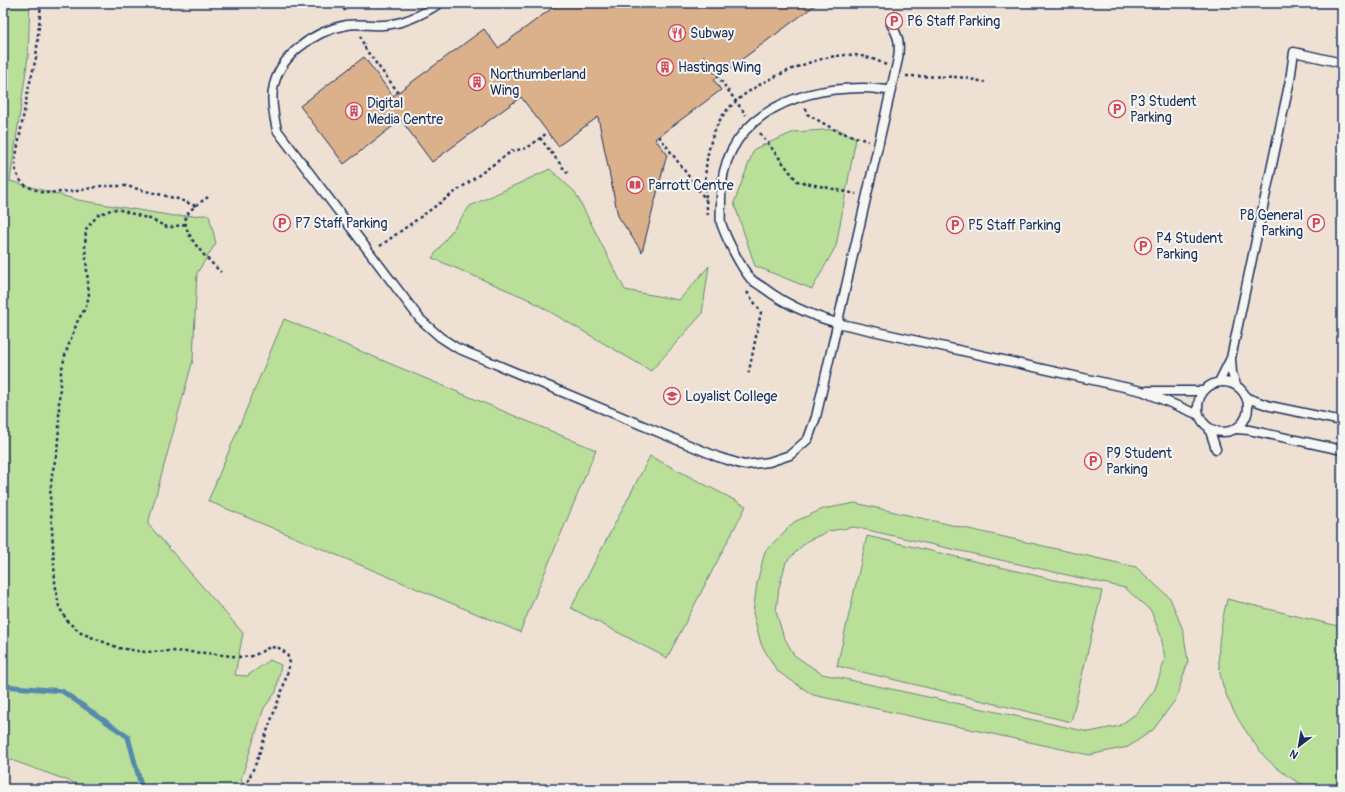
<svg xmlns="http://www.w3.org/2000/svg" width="1345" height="792" font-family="Pangolin,sans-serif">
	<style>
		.built { fill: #eee1d3 }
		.green { fill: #badf99; stroke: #6a877c; fill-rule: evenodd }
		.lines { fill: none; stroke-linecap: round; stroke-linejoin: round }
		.stream { stroke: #578aac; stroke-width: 5 }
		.building { fill: #dbb18c; stroke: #1b2f5e }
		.lane-casing { stroke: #1b2f5e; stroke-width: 11 }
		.path { stroke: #1b2f5e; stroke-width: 2.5; stroke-dasharray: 3 3; stroke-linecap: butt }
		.lane { stroke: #f6f6f2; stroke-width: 8 }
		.labels { text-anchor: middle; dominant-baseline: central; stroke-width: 4; stroke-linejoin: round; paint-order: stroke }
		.poi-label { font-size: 14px; fill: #1b2f5e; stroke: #f6f6f2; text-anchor: start }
	</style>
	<rect width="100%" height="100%" fill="#f6f6f2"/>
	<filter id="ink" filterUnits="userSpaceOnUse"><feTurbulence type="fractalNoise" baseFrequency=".025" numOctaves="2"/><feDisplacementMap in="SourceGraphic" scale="8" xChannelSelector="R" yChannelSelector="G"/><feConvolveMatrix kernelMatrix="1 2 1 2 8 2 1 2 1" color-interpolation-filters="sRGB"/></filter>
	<g filter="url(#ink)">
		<!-- built -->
		<path class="built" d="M3 3H1342V789H3Z"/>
		<!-- green -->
		<path class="green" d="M3 3H30L28 57 10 181 78 200 174 216 209 215 216 243 197 273 193 360 148 524 243 633 235 675 247 676 270 660 281 665 276 692 264 708 241 779 245 789H91L3 757Z
			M838 129 856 138 836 246 812 289 755 266 734 203 754 149 794 132Z
			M550 169 575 192 625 290 679 300 709 266 702 314 651 371 528 299 432 258 470 206Z
			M284 319 596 450 520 632 208 501Z
			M650 456 746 506 667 658 571 608Z
			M855 503 1136 567 1170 598 1183 630 1188 661 1176 699 1153 730 1128 747 1089 755 813 695 777 671 761 644 753 613 757 583 765 551 794 522 823 509ZM854 527 1125 588 1151 611 1161 636 1165 659 1155 689 1137 713 1119 726 1089 732 822 674 794 655 783 635 776 611 779 588 786 562 807 541 829 531Z
			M867 536 1102 591 1071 722 837 666Z
			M1227 599 1342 627V789C1333 789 1323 791 1315 789 1298 785 1278 770 1266 758 1262 754 1258 749 1255 744 1238 721 1221 693 1219 665 1217 641 1222 622 1227 599Z"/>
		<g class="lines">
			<!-- stream -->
			<path class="stream" d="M3 686 62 691 128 737 142 789"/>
		</g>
		<!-- building -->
		<path class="building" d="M559 3H818L714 80 721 90 655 139 667 154 642 252 618 216 598 117 558 146 521 97 432 162 401 120 344 164 300 106 364 57 393 96 484 29 498 48Z"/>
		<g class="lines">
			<!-- lane casing -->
			<g class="lane-casing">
				<path id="lane" d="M440 3C422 15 404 24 383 25 371 26 358 23 347 25 314 31 278 56 273 90 271 103 274 117 277 130L420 319 440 337 457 348 718 457 744 465 769 462 790 455 808 439 816 417 898 59C900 43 899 37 891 24
					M891 90C882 90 872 88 863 88 791 88 719 120 721 202 721 209 720 217 721 223 726 238 741 268 751 279 755 283 760 285 764 288 786 305 810 315 837 323L1142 391 1199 415
					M1231 359 1232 373 1236 385
					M1198 407a25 25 0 1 1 50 0a25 25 0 1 1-50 0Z
					M1219 382 1231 358 1290 80 1294 52 1342 63
					M1147 391H1203
					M1247 398 1270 406 1342 421
					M1209 428 1216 449
					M1236 429 1249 430 1342 450"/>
			</g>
			<!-- path -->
			<path class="path" d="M41 3 36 58 28 90 15 162 16 171 19 179 26 186 44 193 77 191 101 186H126L178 199 196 206
				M341 3 346 13
				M360 36 366 50 398 92
				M703 56 746 115
				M906 76 959 77 985 82
				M806 108 807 114 837 131 868 141
				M760 133 797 181 856 194
				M659 136 706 200
				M540 138 568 174
				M208 197C201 202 192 207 187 215 178 231 210 262 221 272
				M708 215C703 184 704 148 720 120 737 88 810 57 845 55 859 54 873 58 886 65
				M185 224 172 227H167L150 219 117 209 111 210 98 215 86 229 85 246 89 296 85 309 78 320 66 352 61 372 59 400V428L57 452 52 474 50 495 55 582 59 607 68 622 81 633 119 648 145 652 172 651 206 653 241 657 253 656 270 647 279 648 287 654 290 663 283 688 266 734 256 763 244 789
				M380 246 512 151 527 148 547 133
				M747 292 761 312 748 376"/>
			<!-- lane -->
			<use href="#lane" class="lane"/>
		</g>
	</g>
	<!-- icons -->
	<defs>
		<g id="parking-ring" transform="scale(0.9)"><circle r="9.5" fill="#f6f6f2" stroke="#d1495b" stroke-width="1.5"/><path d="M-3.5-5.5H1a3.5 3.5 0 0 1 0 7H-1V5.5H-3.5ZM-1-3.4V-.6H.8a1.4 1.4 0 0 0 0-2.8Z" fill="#d1495b"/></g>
		<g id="restaurant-ring" transform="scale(0.9)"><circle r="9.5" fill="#f6f6f2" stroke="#d1495b" stroke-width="1.5"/><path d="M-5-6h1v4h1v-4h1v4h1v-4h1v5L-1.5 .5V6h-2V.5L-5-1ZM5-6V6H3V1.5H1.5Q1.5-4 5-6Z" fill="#d1495b"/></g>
		<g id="building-ring" transform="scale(0.9)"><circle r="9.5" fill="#f6f6f2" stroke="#d1495b" stroke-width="1.5"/><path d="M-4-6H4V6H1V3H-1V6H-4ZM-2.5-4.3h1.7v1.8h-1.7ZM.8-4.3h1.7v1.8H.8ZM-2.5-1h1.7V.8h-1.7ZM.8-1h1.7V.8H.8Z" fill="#d1495b"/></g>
		<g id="library-ring" transform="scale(0.9)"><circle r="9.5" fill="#f6f6f2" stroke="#d1495b" stroke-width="1.5"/><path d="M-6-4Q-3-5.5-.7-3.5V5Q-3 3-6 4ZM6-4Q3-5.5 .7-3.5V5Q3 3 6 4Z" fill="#d1495b"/></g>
		<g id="university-ring" transform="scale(0.9)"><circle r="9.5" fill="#f6f6f2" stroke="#d1495b" stroke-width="1.5"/><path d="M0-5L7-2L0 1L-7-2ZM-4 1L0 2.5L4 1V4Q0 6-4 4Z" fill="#d1495b"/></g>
	</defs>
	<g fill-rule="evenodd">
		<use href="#parking-ring" x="894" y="21"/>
		<use href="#restaurant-ring" x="677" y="33"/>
		<use href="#building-ring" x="665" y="67"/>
		<use href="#building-ring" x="477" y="82"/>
		<use href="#parking-ring" x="1117" y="109"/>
		<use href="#building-ring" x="354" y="111"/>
		<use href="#library-ring" x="635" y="185"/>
		<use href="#parking-ring" x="282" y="223"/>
		<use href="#parking-ring" x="1316" y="223"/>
		<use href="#parking-ring" x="955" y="225"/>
		<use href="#parking-ring" x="1143" y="246"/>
		<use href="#university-ring" x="672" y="396"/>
		<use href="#parking-ring" x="1093" y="461"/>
	</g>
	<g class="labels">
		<!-- poi labels -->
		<g class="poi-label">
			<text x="907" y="21">P6 Staff Parking</text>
			<text x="690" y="33">Subway</text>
			<text x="678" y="67">Hastings Wing</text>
			<text x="490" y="74">Northumberland<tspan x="490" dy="16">Wing</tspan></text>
			<text x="1130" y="101">P3 Student<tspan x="1130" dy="16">Parking</tspan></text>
			<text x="367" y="103">Digital<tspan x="367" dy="16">Media Centre</tspan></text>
			<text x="648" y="185">Parrott Centre</text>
			<text x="1303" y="215" text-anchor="end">P8 General<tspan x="1303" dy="16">Parking</tspan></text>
			<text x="295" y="223">P7 Staff Parking</text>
			<text x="968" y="225">P5 Staff Parking</text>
			<text x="1156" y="238">P4 Student<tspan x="1156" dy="16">Parking</tspan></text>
			<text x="685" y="396">Loyalist College</text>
			<text x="1106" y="453">P9 Student<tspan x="1106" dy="16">Parking</tspan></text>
		</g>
	</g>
	<!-- margin -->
	<rect width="1345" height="792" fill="none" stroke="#f6f6f2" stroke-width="16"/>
	<rect x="8" y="8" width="1329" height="776" fill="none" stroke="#1b2f5e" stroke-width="1.5" filter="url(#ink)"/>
	<!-- north arrow -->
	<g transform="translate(1299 746) rotate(211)" stroke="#f6f6f2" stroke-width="3" paint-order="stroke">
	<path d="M0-3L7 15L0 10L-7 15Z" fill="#1b2f5e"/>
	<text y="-6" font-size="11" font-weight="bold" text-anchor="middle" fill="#1b2f5e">N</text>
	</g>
</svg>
